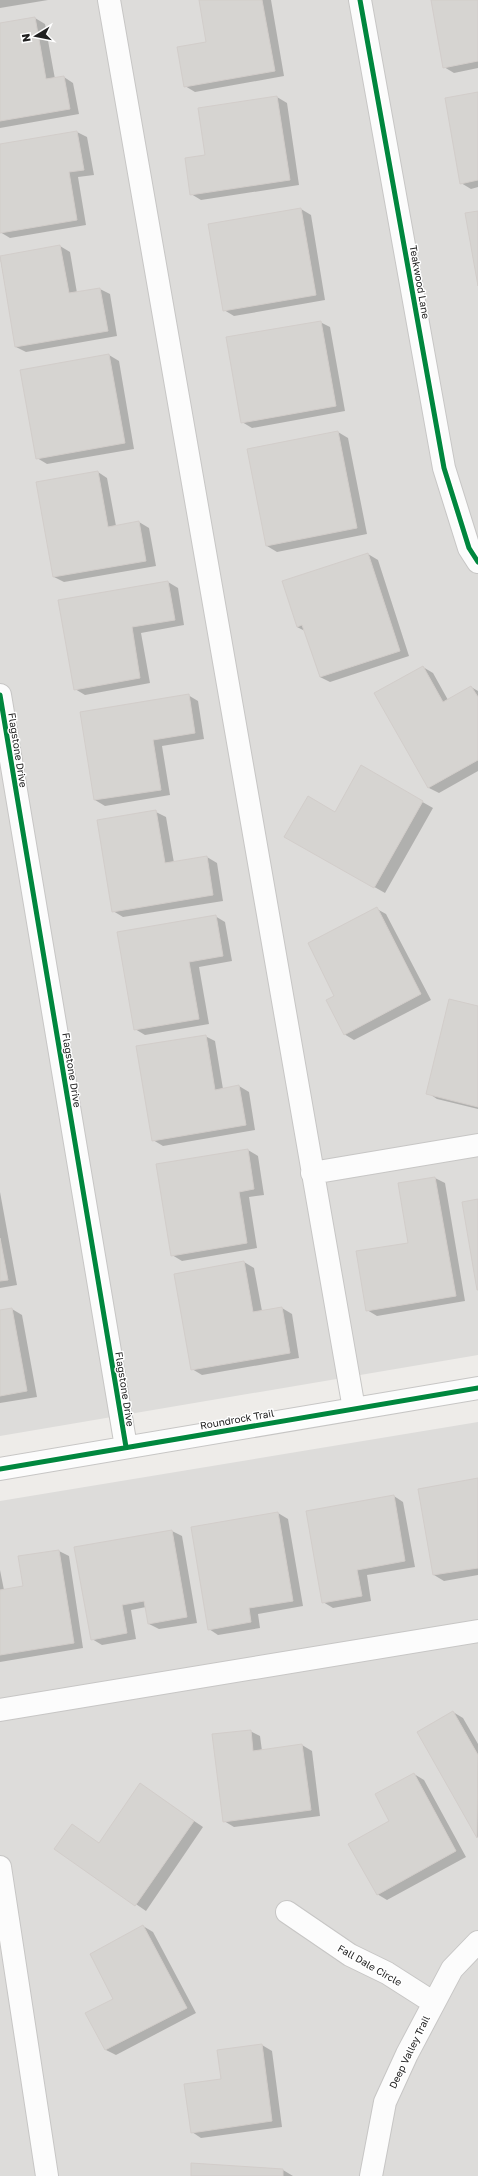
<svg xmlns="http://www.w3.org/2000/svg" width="478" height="2176" font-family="'Golos Text',sans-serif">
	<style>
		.residential { fill: #dddcda }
		.shadow { fill: #0003 }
		.building { fill: #d6d4d1; stroke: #d2cdca }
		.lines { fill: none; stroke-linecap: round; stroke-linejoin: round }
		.minor-casing { stroke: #c7c6c5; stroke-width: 24 }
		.minor { stroke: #fcfcfc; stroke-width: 22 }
		.cycleway-casing { stroke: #fff; stroke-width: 8 }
		.cycleway { stroke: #00873e; stroke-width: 5 }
		.labels { text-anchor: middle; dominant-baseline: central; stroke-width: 3; stroke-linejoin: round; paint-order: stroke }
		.street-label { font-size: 10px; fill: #202020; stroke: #fff }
	</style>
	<rect width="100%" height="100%" fill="#eeece9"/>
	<!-- residential -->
	<path class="residential" d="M0 0H478V1355L0 1436Z
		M478 1422V2176H0V1501Z"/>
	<!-- shadow -->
	<path class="shadow" d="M0 0H48L0 8Z
		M200 0H271L284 76 195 92 185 86 208 42Z
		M432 0H478V68L454 73 444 67Z
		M35 18 45 24 55 79 64 77 73 83 79 114 0 128V24Z
		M478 93V187L471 189 461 183Z
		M277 97 287 103 299 185 201 200 191 194 206 156Z
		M77 132 87 137 94 175 78 177 86 225 10 238 0 232V145Z
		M301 209 311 215 325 300 234 316 224 310Z
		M60 246 70 252 77 293 100 289 110 294 117 336 26 352 16 347 0 257Z
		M320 322 330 327 345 411 252 428 242 422Z
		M109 355 119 361 134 449 47 464 37 458Z
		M338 432 348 438 367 534 277 552 267 546Z
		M98 472 107 478 116 526 139 522 149 528 156 566 64 582 54 577Z
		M368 554 378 560 409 656 330 682 320 677 305 631 297 627Z
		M168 582 178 588 184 625 141 633 150 683 85 695 75 689Z
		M423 667 433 673 448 700 471 687 478 691V771L439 793 429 788Z
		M188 695 198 701 204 739 162 746 170 795 105 806 95 800 81 713Z
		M361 767 433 808 385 893 286 837 336 813Z
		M156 812 166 817 174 863 207 857 217 863 223 901 123 917 113 911 98 821Z
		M377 909 386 914 431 1000 354 1040 344 1034 336 996Z
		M215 916 225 922 232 961 199 967 209 1024 145 1035 135 1029Z
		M478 1007V1109L437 1099 428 1093Z
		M205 1036 215 1041 223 1089 239 1086 249 1092 255 1130 163 1146 153 1140Z
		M248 1150 258 1156 264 1195 249 1197 257 1248 182 1261 172 1255Z
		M435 1178 445 1183 465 1301 377 1316 367 1310 409 1244 399 1184Z
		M0 1192 17 1285 0 1288Z
		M244 1262 254 1268 262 1311 282 1308 292 1314 299 1358 202 1375 192 1369 175 1274Z
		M12 1309 22 1315 37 1397 0 1403V1311Z
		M478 1479V1575L444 1581 434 1575 419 1489Z
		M394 1496 403 1502 415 1567 367 1575 371 1601 333 1608 323 1602Z
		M278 1513 288 1519 303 1606 258 1614 260 1628 218 1635 209 1629Z
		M172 1531 182 1536 197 1623 159 1629 149 1624 146 1607 131 1610 136 1639 102 1645 92 1639Z
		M59 1551 69 1556 83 1648 0 1662V1570L4 1590 24 1587Z
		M453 1712 463 1718 478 1744V1838L418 1732Z
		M250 1731 260 1736 262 1751 302 1745 312 1751 320 1816 234 1827 224 1821Z
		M414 1774 424 1780 466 1857 387 1900 377 1894 390 1822Z
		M141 1785 203 1827 146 1911 56 1849 100 1844Z
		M143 1926 153 1932 196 2013 116 2055 106 2050 87 2014 115 1999Z
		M262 2045 272 2051 282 2127 201 2138 192 2132 223 2080Z
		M192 2164 283 2170 293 2176H192Z"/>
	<!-- building -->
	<path class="building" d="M199 0H262L275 71 184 87 177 47 206 42Z
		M431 0H478V61L443 68Z
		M35 17 46 79 64 76 70 109 0 121V23Z
		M478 92V180L460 184 445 98Z
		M277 96 290 180 190 195 185 158 205 155 198 108Z
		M77 131 84 170 69 172 77 220 0 233V144Z
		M301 208 316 295 223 311 208 224Z
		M478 211V286L465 213Z
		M60 245 69 293 100 288 108 331 15 347 0 256Z
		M321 321 336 406 241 423 226 337Z
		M109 354 125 443 36 459 20 370Z
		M338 431 357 528 266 546 247 449Z
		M98 471 108 527 139 521 146 561 53 577 36 482Z
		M368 553 400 651 320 677 302 625 297 627 282 581Z
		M168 581 175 620 132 627 140 678 74 690 58 600Z
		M423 666 443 702 471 686 478 697V760L428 788 374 693Z
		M189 694 195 733 153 740 161 790 94 800 80 712Z
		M361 765 423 801 374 888 284 837 308 796 335 812Z
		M156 810 165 863 207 856 213 895 112 912 97 820Z
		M377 907 421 994 344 1035 326 1000 334 996 308 943Z
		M216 915 223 956 189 962 199 1019 134 1030 117 932Z
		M449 999 478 1006V1107L426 1094Z
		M206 1035 215 1090 239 1085 246 1125 152 1141 136 1046Z
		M248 1149 254 1189 239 1192 247 1243 171 1256 156 1164Z
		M435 1177 456 1296 366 1311 356 1251 408 1243 398 1183Z
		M478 1199V1290H477L462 1202Z
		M0 1238 8 1280 0 1281Z
		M244 1261 253 1312 282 1307 290 1353 191 1370 174 1274Z
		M12 1308 27 1391 0 1396V1310Z
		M478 1478V1568L433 1575 418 1489Z
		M394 1495 405 1561 357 1570 362 1596 322 1603 306 1511Z
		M278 1512 293 1601 249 1608 251 1622 208 1630 191 1527Z
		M172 1530 187 1617 148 1624 144 1601 122 1605 127 1633 91 1640 74 1547Z
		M59 1550 74 1643 0 1655V1590L23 1586 18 1556Z
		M453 1711 478 1755 477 1838 417 1732Z
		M251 1730 253 1751 302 1744 311 1810 223 1822 212 1734Z
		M414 1773 456 1851 377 1895 348 1844 389 1821 375 1794Z
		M140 1783 194 1821 135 1906 54 1849 72 1824 99 1843Z
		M143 1925 187 2008 105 2050 85 2013 113 1999 90 1954Z
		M262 2044 272 2121 191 2133 184 2084 221 2079 217 2050Z
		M191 2163 283 2169V2176H191Z"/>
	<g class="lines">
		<!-- minor casing -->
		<g class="minor-casing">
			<path id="minor" d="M109 0 354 1409
				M360 0 444 468 469 548 478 562
				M0 695 126 1447
				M312 1173 478 1145
				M0 1469 478 1388
				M0 1710 478 1631
				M0 1867 47 2176
				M287 1912 350 1955 387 1973 434 2003
				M371 2176 385 2102 407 2054 452 1969 478 1942"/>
		</g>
		<!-- minor -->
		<use href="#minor" class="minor"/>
		<!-- cycleway casing -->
		<g class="cycleway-casing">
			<path id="cycleway" d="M360 0 444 468 469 548 478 562
				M0 695 126 1447
				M0 1469 478 1388"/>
		</g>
		<!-- cycleway -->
		<use href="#cycleway" class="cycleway"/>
	</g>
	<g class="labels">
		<!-- street labels -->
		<g class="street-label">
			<text transform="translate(420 282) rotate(80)">Teakwood Lane</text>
			<text transform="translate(18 750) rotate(81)">Flagstone Drive</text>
			<text transform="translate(72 1070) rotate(81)">Flagstone Drive</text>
			<text transform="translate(125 1389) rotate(81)">Flagstone Drive</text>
			<text transform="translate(237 1419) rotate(-10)">Roundrock Trail</text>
			<text transform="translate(370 1965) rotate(30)">Fall Dale Circle</text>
			<text transform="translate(409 2052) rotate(-64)">Deep Valley Trail</text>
		</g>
	</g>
	<!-- north arrow -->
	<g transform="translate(36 36) rotate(260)" stroke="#ffffff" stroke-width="3" paint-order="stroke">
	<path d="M0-3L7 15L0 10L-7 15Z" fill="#202020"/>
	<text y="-6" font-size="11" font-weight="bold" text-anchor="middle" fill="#202020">N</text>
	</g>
</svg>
